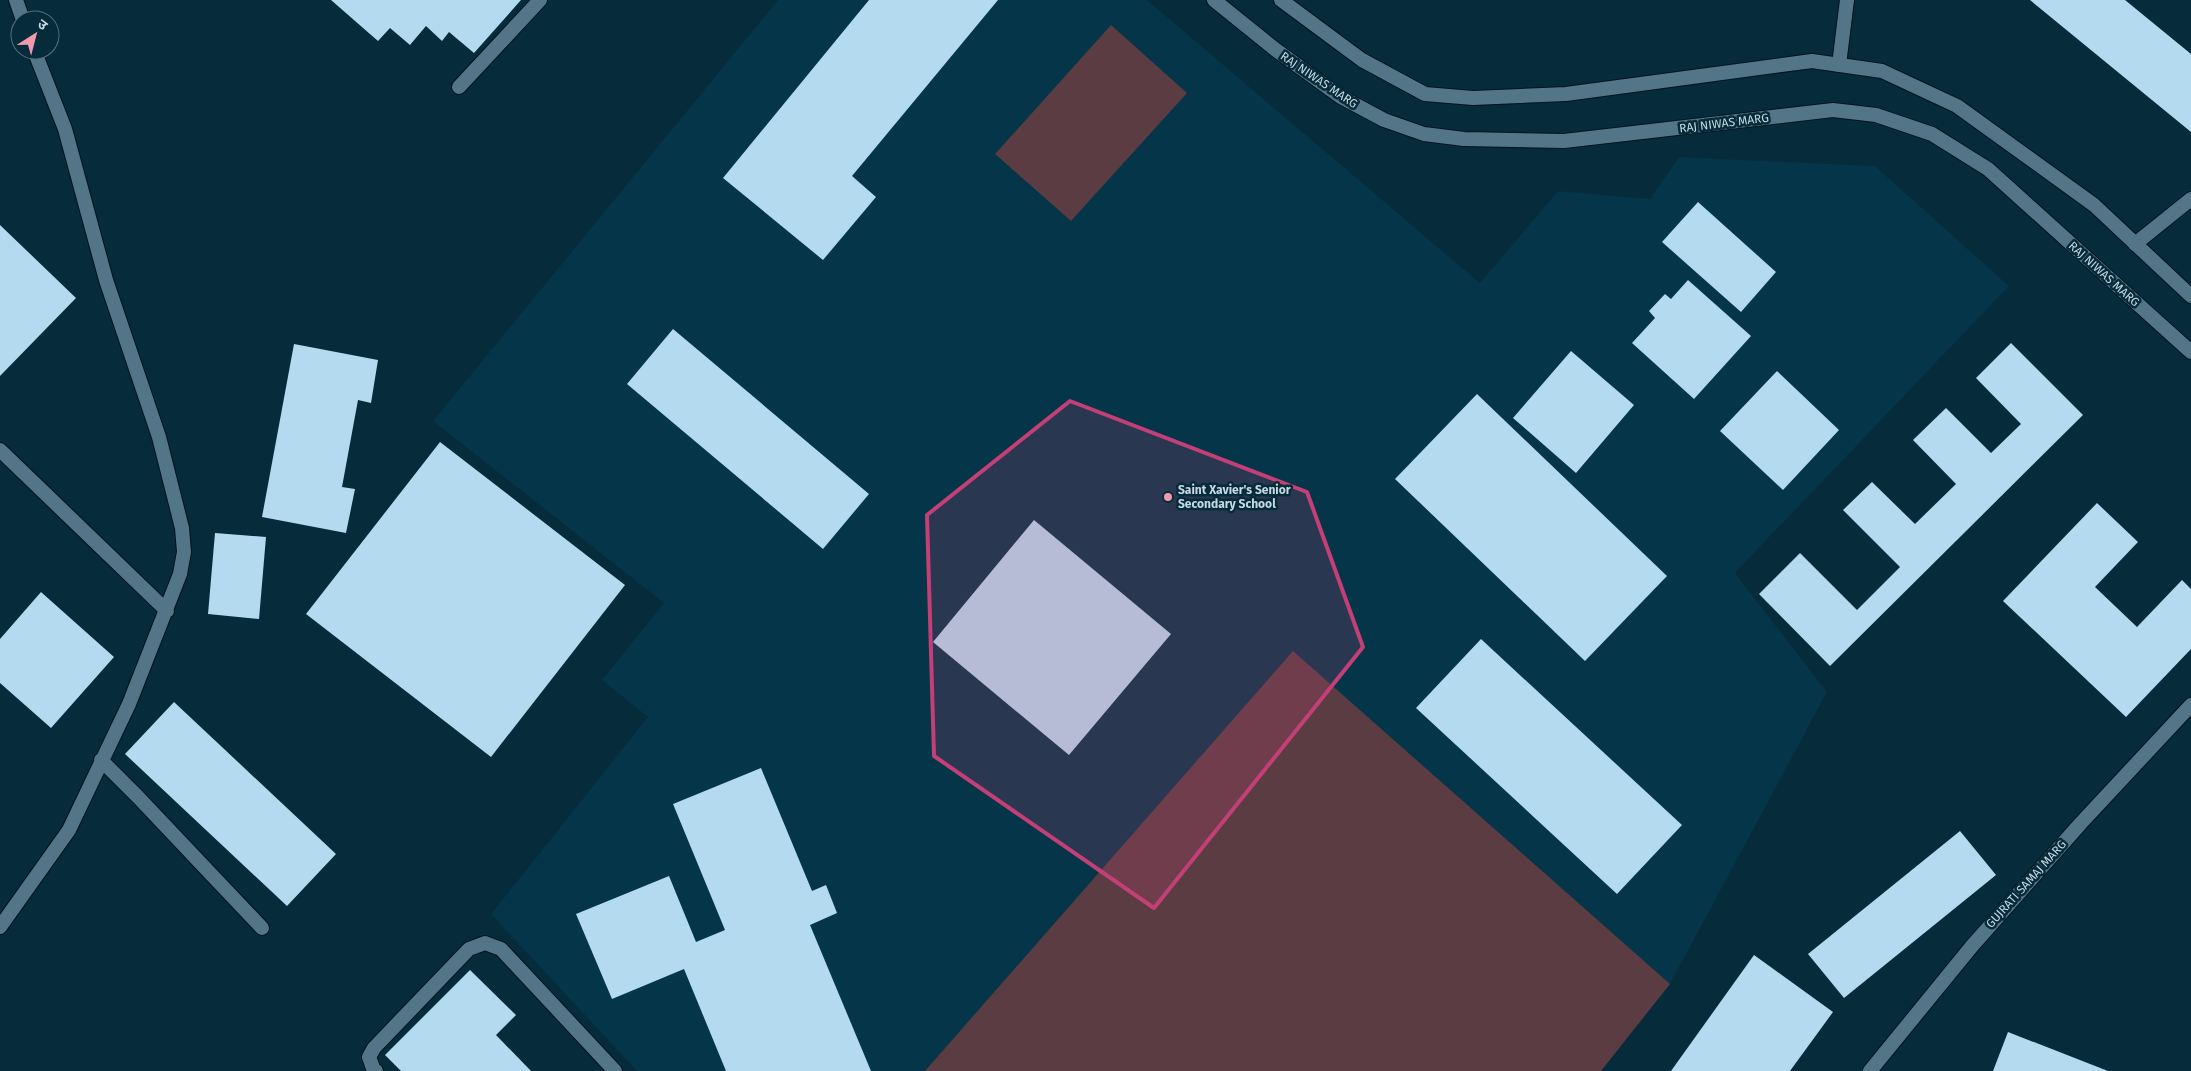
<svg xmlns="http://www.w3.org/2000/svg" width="2191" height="1071" font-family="'Fira Sans','Noto Sans Devanagari',sans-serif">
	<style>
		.built { fill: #043548 }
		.green { fill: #5b3c42 }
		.building { fill: #b3daee }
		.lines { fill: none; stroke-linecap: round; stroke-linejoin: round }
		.service-casing { stroke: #00131e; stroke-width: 16 }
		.minor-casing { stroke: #00131e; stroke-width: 16 }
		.tertiary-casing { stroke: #00131e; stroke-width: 16 }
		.service { stroke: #527688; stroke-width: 14 }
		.minor { stroke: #527688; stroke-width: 14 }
		.tertiary { stroke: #527688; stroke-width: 14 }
		.marked { fill: #c33f76; fill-opacity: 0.2; stroke: #c33f76; stroke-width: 4; stroke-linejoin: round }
		.poi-dot { fill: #f29aad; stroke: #062b3b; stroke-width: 2 }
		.labels { text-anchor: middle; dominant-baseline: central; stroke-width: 5; stroke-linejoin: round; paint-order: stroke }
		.street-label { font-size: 12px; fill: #c6d9e3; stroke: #062b3b }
		.poi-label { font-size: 12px; font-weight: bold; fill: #c6d9e3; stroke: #062b3b; text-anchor: start }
	</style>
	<rect width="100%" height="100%" fill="#062b3b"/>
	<!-- built -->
	<path class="built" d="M778 0H1147L1480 283 1558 191 1650 199 1679 157 1875 166 2009 286 1735 573 1827 692 1670 984 1601 1071H637L491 914 648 717 602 680 664 603 433 421Z"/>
	<!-- green -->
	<path class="green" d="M1111 25 1187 93 1071 221 995 154Z
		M1293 651 1670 984 1601 1071H925Z"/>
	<!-- building -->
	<path class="building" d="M331 0H521L474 53 449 32 442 41 426 26 410 45 390 28 378 41Z
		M869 0H998L852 176 876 197 823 260 723 178Z
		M2030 0H2125L2191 54V132Z
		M1698 202 1776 272 1741 312 1662 242Z
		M0 225 76 298 0 376Z
		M1688 280 1751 336 1694 399 1632 343 1655 318 1649 311 1665 294 1671 299Z
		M673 329 869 494 823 549 627 384Z
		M2011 343 2083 415 1830 666 1759 594 1800 553 1857 610 1900 567 1843 510 1872 482 1915 524 1956 484 1913 440 1946 408 1991 453 2021 424 1976 378Z
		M294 344 378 360 371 403 358 400 342 487 355 489 346 533 262 517Z
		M1571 351 1634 405 1576 473 1513 418Z
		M1777 371 1839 430 1783 490 1720 431Z
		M1477 394 1667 576 1585 661 1395 479Z
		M440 442 625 585 491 757 306 614Z
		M2097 503 2138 542 2095 587 2137 627 2182 580 2191 589V649L2126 717 2003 601Z
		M1034 520 1171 634 1069 755 933 642Z
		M215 533 266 537 259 619 208 614Z
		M41 592 114 657 51 728 0 683V639Z
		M1481 639 1682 825 1617 894 1416 708Z
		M174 702 336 854 287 906 125 754Z
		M761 768 812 891 826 885 837 913 810 925 871 1071H726L684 969 612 999 576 914 669 876 696 942 725 930 673 804Z
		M1960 831 1996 875 1844 998 1808 954Z
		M1754 955 1833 1012 1790 1071H1671Z
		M470 970 516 1015 496 1035 531 1071H401L385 1055Z
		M2008 1032 2108 1071H1993Z"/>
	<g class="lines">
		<!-- service casing -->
		<g class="service-casing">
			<path id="service" d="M459 87 540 0"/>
		</g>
		<!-- minor casing -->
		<g class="minor-casing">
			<path id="minor" d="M16 0 23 20
				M1839 65 1847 0
				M2135 244 2191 199
				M0 450 167 611
				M101 760 138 797 262 928
				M0 927 69 830 129 704 180 574 184 552 182 528 159 437 106 280 65 129 34 50
				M376 1071 373 1068 369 1057 374 1048 469 949 485 943 501 949 615 1071"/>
		</g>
		<!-- tertiary casing -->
		<g class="tertiary-casing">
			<path id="tertiary" d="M1214 0 1276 50 1341 97 1384 120 1424 134 1464 139 1564 141 1833 110 1876 115 1932 134 1988 169 2191 352
				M1281 0 1362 60 1425 94 1473 98 1566 94 1812 61 1882 71 1957 106 2094 205 2191 296
				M1870 1071 1972 946 2081 823 2191 705"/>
		</g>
		<!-- service -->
		<use href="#service" class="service"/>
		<!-- minor -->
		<use href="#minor" class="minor"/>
		<!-- tertiary -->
		<use href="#tertiary" class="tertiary"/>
	</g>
	<!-- marked area -->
	<path class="marked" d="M1070 401 1307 492 1363 647 1154 908 934 756 927 515Z"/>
	<!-- markers -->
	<circle class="poi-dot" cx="1168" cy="497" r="5"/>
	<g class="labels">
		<!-- street labels -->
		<g class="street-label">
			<text transform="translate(1319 80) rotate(34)">RAJ NIWAS MARG</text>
			<text transform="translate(1724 123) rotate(-7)">RAJ NIWAS MARG</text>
			<text transform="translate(2104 274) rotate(42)">RAJ NIWAS MARG</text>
			<text transform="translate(2026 884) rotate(-48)">GUJRATI SAMAJ MARG</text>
		</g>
		<!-- poi labels -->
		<g class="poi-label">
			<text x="1178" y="490">Saint Xavier's Senior<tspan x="1178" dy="14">Secondary School</tspan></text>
		</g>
	</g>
	<!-- north arrow -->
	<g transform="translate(35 35) rotate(36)"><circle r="24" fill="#062b3b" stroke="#53717e"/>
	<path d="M0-4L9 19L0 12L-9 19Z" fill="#f29aad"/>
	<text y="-8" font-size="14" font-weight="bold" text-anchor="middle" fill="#c6d9e3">उ</text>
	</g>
</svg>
